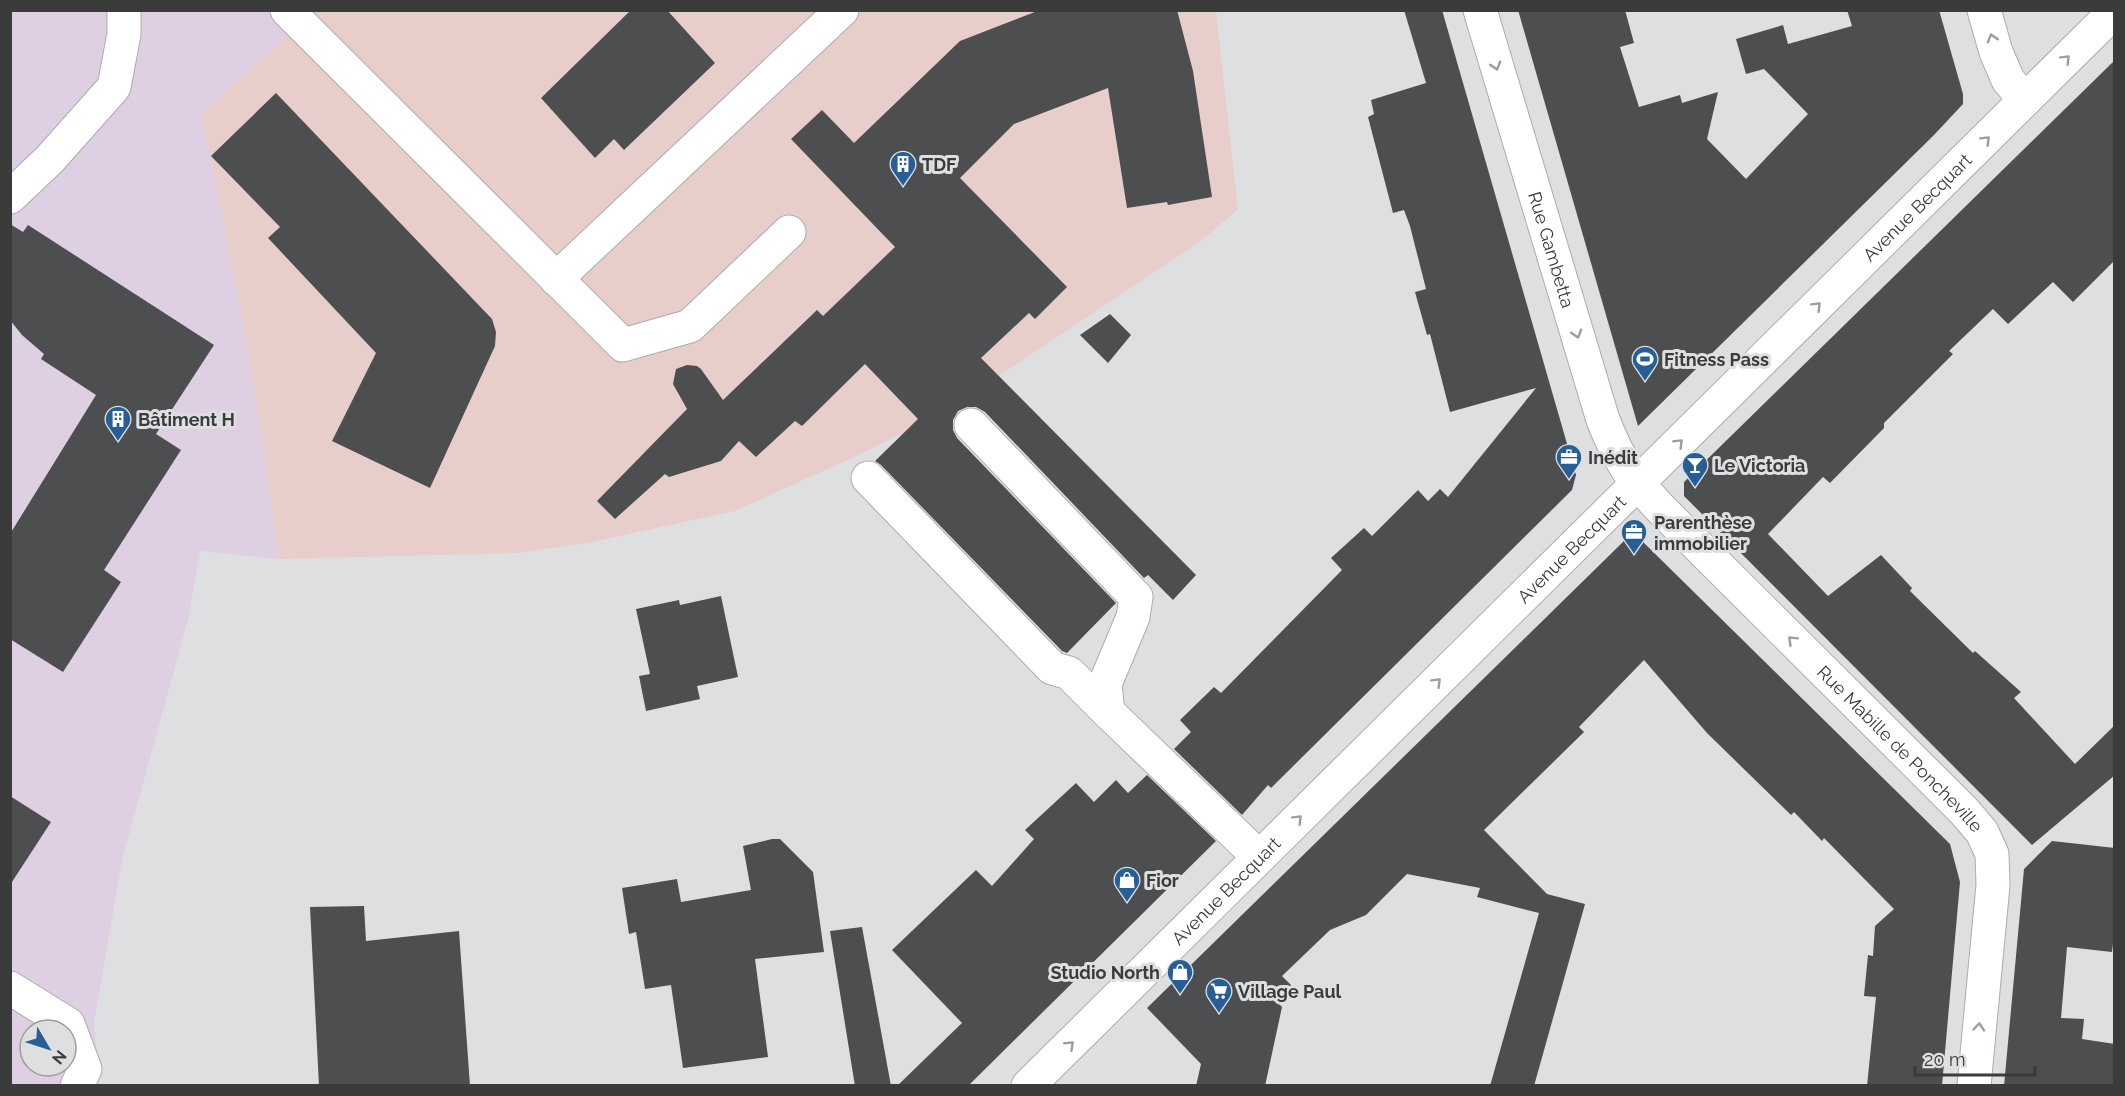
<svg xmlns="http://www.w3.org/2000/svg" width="2125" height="1096" font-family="Raleway,sans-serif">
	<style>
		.commercial { fill: #decfe2; fill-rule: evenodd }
		.industrial { fill: #e8ceca }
		.building { fill: #4d4e4f }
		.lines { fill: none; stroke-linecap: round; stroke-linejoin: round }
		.minor-casing { stroke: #acacad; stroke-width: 35 }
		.minor { stroke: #fff; stroke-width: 33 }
		.oneway { stroke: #9d9d9d }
		.labels { text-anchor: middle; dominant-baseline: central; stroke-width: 6; stroke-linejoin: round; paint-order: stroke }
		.poi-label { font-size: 18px; font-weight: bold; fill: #3b3b3b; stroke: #dedfe0; text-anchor: start }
		.street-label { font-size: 18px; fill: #3b3b3b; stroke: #dedfe0 }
	</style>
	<rect width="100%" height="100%" fill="#dedfe0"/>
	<!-- commercial -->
	<path class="commercial" d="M10 11H314L200 116 209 148 248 348 279 559 200 551 188 619 122 860 94 1023 99 1085H11ZM30 1030H66V1066H30Z"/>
	<!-- industrial -->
	<path class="industrial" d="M314 11H1216L1238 209 1201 241 978 390 925 422 863 453 735 511 587 543 517 553 279 559 248 348 209 148 200 116Z"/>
	<!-- building -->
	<path class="building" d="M631 10H667L715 63 624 150 614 139 595 158 541 98Z
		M1040 10H1177L1193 71 1212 197 1168 205 1167 202 1127 208 1108 88 1014 124 960 178 1067 287 1035 319 1029 313 981 358 1196 575 1173 600 1148 575 1144 578 985 412 976 407H967L958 411 953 420V430L957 438 1116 603 1067 653 1062 651 881 465 875 461 918 419 865 364 802 426 795 421 756 457 739 441 721 461 669 477 665 474 615 519 597 501 687 409 673 384 676 369 687 365 697 366 701 369 723 400 817 310 823 316 895 247 791 139 822 110 854 143 960 41Z
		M1404 10H1442L1576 475 1572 490 1271 788 1268 785 1242 815 1174 749 1191 732 1180 720 1214 687 1221 693 1342 570 1331 558 1364 528 1372 536 1418 490 1428 501 1440 489 1448 497 1536 388 1450 412 1430 334 1427 335 1415 292 1426 289 1410 226 1404 210 1393 213 1368 117 1374 114 1371 100 1426 83Z
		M1518 10H1625L1634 43 1620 47 1639 107 1680 95 1682 103 1718 92 1707 139 1746 179 1808 114 1764 69 1746 74 1736 39 1783 25 1788 44 1852 26 1847 10H1939L1963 94V104L1934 135 1638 426Z
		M2115 60V260L2073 302 2053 282 2008 324 1993 309 1949 351 1953 354 1884 423V428L1830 483 1823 477 1768 534 1828 596 1881 555 1912 588 1910 591 1973 653 1975 651 2021 692 2014 698 2075 764 2115 725V775L2032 845 1684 496V482Z
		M276 93 492 319 496 332 495 346 430 488 332 441 376 353 268 238 280 227 211 156Z
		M10 224 23 232 28 225 214 345 156 434 181 450 104 570 121 582 63 672 10 639V534L96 395 41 359 44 354 22 335 10 320Z
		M1110 314 1131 335 1108 363 1080 335Z
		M1625 540H1641L1950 844 1960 882 1942 1086H1867L1876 997 1864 996 1868 955 1873 956 1875 926 1894 909 1824 838 1822 841 1794 812 1791 815 1707 733 1644 660 1579 727 1584 732 1484 830 1547 894 1585 904 1534 1086H1490L1539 913 1477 897 1480 888 1407 874 1366 915 1330 930 1282 976 1295 989 1280 1005 1282 1007 1265 1086H1196L1201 1064 1147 1008Z
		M721 596 738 677 697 686 700 699 646 711 639 676 650 674 636 609 679 600 680 605Z
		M1147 775 1216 841 968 1086H897L962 1023 892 950 976 870 992 886 1034 839 1025 830 1076 783 1094 802 1116 780 1128 793Z
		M10 796 51 822 10 885Z
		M772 839H780L813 872 824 952 755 959 768 1057 683 1068 671 985 645 989 636 932 629 934 622 888 677 879 681 902 751 890 743 846Z
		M2052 841 2115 848V927L2112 952 2067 947 2061 1018 2084 1019 2082 1039 2115 1044V1086H2004L2024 869Z
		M364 906 366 941 459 931 470 1086H319L310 907Z
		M862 927 891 1086H855L830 931Z"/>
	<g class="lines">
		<!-- minor casing -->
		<g class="minor-casing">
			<g id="minor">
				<path d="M287 10 623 345 690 326 789 232"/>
				<path id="s1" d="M1480 10 1603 420C1620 463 1631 478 1663 511L1964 811 1982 832 1992 854 1993 885 1974 1086"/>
				<path d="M1984 10 1996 52 2008 80 2025 100"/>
				<path d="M10 197 50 159 114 87 124 34V10"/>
				<path d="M556 279 842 10"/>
				<path d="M971 425 1136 597 1133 617 1105 684 1108 712 1259 857"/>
				<path d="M868 478 1052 668 1069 673 1108 712"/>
				<path d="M10 988 68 1024 85 1069 77 1086"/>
				<path id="s2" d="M1028 1086 2114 12"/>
			</g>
		</g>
		<!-- minor -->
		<use href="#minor" class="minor"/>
	</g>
	<!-- one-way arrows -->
	<defs><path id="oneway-chevron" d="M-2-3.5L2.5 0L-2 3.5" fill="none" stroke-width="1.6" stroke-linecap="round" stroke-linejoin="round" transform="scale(1.5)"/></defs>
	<g class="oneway">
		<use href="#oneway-chevron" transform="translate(1992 38) rotate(-107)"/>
		<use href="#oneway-chevron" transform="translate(2066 59) rotate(-45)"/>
		<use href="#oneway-chevron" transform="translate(1496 66) rotate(73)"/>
		<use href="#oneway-chevron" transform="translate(1986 140) rotate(-45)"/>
		<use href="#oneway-chevron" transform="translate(1817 306) rotate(-45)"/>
		<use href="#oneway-chevron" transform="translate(1577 334) rotate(73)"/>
		<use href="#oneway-chevron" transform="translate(1679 443) rotate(-45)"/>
		<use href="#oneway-chevron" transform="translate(1792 640) rotate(-135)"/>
		<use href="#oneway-chevron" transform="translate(1437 682) rotate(-45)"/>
		<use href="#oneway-chevron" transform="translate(1298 819) rotate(-45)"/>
		<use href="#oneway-chevron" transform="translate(1979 1027) rotate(-85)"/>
		<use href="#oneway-chevron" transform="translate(1070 1045) rotate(-44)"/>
	</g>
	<!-- icons -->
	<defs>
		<g id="building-pin" transform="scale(1.35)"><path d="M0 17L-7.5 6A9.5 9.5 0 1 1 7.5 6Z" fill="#255f96" stroke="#dedfe0"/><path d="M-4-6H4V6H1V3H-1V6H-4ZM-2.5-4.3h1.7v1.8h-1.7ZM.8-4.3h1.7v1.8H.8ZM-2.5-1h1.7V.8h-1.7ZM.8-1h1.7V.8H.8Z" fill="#fff"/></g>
		<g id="stadium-pin" transform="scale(1.35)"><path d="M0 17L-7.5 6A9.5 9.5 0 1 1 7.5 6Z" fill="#255f96" stroke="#dedfe0"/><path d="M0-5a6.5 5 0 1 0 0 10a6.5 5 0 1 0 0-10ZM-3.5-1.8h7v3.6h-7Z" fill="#fff"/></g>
		<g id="office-pin" transform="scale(1.35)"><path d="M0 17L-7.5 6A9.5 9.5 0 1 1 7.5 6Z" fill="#255f96" stroke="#dedfe0"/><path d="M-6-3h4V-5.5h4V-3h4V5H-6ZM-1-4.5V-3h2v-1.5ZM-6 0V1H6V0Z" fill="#fff"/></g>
		<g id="bar-pin" transform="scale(1.35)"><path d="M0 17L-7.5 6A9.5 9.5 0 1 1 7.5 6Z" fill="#255f96" stroke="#dedfe0"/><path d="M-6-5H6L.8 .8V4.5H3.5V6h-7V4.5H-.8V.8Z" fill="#fff"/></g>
		<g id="shop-pin" transform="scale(1.35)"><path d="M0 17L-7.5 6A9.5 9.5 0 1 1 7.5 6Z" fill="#255f96" stroke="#dedfe0"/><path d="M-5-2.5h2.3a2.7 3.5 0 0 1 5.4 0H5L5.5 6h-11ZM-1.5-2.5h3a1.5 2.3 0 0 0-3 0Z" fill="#fff"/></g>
		<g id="supermarket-pin" transform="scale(1.35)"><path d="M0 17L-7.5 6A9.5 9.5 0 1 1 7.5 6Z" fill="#255f96" stroke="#dedfe0"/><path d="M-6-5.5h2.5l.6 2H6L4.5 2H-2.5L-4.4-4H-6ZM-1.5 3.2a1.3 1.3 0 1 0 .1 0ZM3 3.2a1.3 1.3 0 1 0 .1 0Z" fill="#fff"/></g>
	</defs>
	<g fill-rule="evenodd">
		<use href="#building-pin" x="903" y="164"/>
		<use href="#stadium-pin" x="1645" y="359"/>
		<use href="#building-pin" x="118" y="419"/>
		<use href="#office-pin" x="1569" y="457"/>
		<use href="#bar-pin" x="1695" y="465"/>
		<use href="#office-pin" x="1634" y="532"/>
		<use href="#shop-pin" x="1127" y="880"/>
		<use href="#shop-pin" x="1180" y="972"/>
		<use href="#supermarket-pin" x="1219" y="991"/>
	</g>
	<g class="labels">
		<!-- poi labels -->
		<g class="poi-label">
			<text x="922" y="164">TDF</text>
			<text x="1664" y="359">Fitness Pass</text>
			<text x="138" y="419">Bâtiment H</text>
			<text x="1588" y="457">Inédit</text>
			<text x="1714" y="465">Le Victoria</text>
			<text x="1654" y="522">Parenthèse<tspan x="1654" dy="21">immobilier</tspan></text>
			<text x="1146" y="880">Fior</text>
			<text x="1160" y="972" text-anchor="end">Studio North</text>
			<text x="1238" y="991">Village Paul</text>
		</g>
		<!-- street labels -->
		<g class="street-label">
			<text stroke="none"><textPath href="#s2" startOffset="1250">Avenue Becquart</textPath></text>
			<text stroke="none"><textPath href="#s1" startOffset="250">Rue Gambetta</textPath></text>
			<text stroke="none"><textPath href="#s2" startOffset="764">Avenue Becquart</textPath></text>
			<text stroke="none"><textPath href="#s1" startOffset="874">Rue Mabille de Poncheville</textPath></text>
			<text stroke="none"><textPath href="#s2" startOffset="278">Avenue Becquart</textPath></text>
		</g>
	</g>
	<!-- border -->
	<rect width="2125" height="1096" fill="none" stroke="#3b3b3b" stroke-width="24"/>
	<!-- north arrow -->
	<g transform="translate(48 1048) rotate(129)"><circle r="28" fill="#dedfe0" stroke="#9d9d9e" stroke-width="1.5"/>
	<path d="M0-4.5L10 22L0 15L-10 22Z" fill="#255f96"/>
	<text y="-9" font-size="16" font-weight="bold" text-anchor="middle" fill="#3b3b3b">N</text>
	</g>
	<!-- scale -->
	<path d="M1915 1066v9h120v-9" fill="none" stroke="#3b3b3b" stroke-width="3"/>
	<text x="1924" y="1066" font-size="18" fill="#3b3b3b" stroke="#dedfe0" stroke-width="4.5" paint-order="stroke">20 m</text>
</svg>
